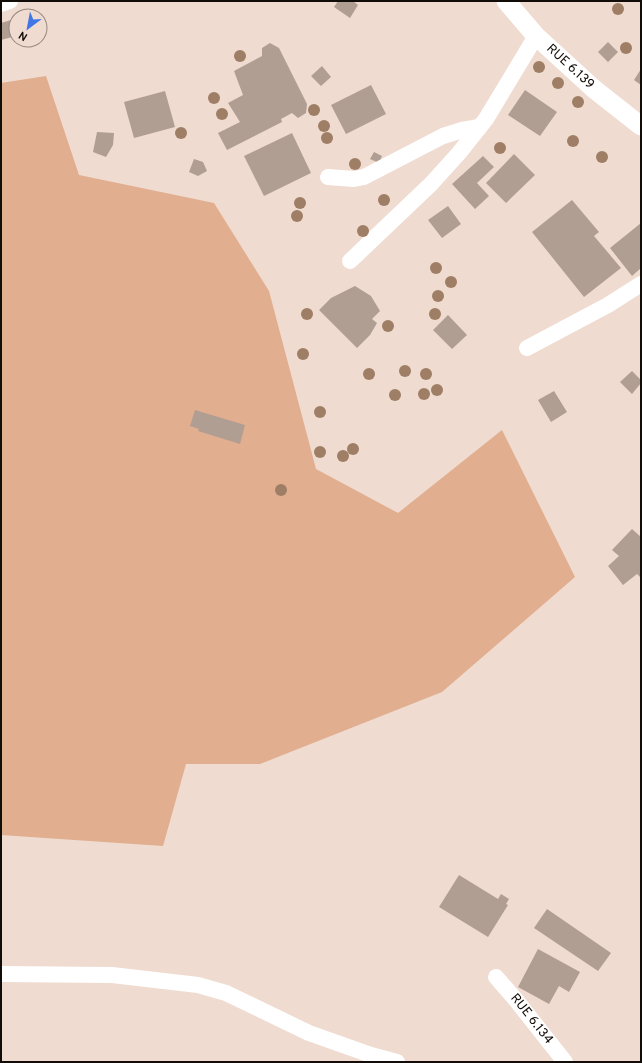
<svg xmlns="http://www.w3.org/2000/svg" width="642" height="1063" font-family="Overpass,sans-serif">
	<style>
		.green { fill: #e1ae8f }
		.building { fill: #b19e92 }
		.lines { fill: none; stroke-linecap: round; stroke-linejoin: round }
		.minor { stroke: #fff; stroke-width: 16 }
		.tertiary { stroke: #fff; stroke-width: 19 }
		.tree { fill: #9f7e66 }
		.labels { text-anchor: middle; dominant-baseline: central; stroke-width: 3; stroke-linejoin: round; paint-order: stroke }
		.street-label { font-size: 13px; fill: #120c08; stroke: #efdbcf }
	</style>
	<rect width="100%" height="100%" fill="#efdbcf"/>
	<!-- green -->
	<path class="green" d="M46 76 79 175 214 203 269 291 316 469 398 513 502 430 575 577 442 692 260 764H186L163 846 1 835V83Z"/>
	<!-- building -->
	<path class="building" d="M338 1H353L358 5 350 18 334 7Z
		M11 20 16 36 1 40V23Z
		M608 42 618 52 608 62 598 52Z
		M270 43 279 48 307 104 306 113 298 118 292 113 281 119 282 122 227 150 218 133 240 122 228 103 243 95 234 71 262 56V48Z
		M322 66 331 77 321 86 311 76Z
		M641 69V85L634 80Z
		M371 85 386 114 346 134 331 105Z
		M525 90 557 112 540 136 508 115Z
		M165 91 175 127 134 138 124 102Z
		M97 132 114 133 113 145 106 157 93 152Z
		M292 133 311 173 264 196 244 156Z
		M374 152 382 156 379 163 370 159Z
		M514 154 535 175 506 203 486 183Z
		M483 156 494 167 477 183 489 196 475 209 452 184Z
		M194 159 203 162 207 171 198 176 189 172Z
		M572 200 599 232 594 236 621 268 584 297 532 232Z
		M448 206 461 224 442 238 428 220Z
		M641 223V268L632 276 610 248Z
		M355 286 371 296 380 311 372 319 377 323 370 335 357 348 319 310 331 298Z
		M448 315 467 335 452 349 433 330Z
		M632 371 641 380V383L632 394 620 382Z
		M554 391 567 412 551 422 538 400Z
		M195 410 245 425 240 444 198 431 199 429 190 426Z
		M632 529 641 537V578L637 574 623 585 608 566 619 556 612 550Z
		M459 875 498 899 501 894 509 899 506 904 508 905 488 937 439 907Z
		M547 909 611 953 598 971 534 928Z
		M538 949 580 972 569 992 559 986 549 1004 518 987Z"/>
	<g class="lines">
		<!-- minor -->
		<g class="minor">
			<path d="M1 4 10 1"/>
			<path d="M328 177 354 179 364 177 443 136 462 130 479 127"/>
			<path d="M350 261 431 184 459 153 486 119 536 36"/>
			<path d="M527 348 608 305 641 284"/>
			<path d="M1 974 112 975 198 985 226 993 309 1033 371 1055 397 1062"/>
			<path id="s1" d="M496 977 516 1000 565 1062"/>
		</g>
		<!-- tertiary -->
		<path class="tertiary" id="s2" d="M506 1 536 36 594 89 641 126"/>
	</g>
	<!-- trees -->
	<g class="tree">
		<circle cx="618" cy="9" r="6"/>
		<circle cx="626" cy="48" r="6"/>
		<circle cx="240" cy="56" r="6"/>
		<circle cx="539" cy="67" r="6"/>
		<circle cx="558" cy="83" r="6"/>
		<circle cx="214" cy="98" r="6"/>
		<circle cx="578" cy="102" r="6"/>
		<circle cx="314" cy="110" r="6"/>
		<circle cx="222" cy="114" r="6"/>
		<circle cx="324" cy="126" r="6"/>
		<circle cx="181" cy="133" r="6"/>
		<circle cx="327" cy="138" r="6"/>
		<circle cx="573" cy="141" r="6"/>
		<circle cx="500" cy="148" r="6"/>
		<circle cx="602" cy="157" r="6"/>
		<circle cx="355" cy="164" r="6"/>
		<circle cx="384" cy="200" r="6"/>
		<circle cx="300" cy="203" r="6"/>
		<circle cx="297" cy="216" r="6"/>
		<circle cx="363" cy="231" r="6"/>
		<circle cx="436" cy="268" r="6"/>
		<circle cx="451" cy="282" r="6"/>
		<circle cx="438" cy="296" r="6"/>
		<circle cx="307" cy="314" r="6"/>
		<circle cx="435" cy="314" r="6"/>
		<circle cx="388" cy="326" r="6"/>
		<circle cx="303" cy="354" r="6"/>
		<circle cx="405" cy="371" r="6"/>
		<circle cx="369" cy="374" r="6"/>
		<circle cx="426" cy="374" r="6"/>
		<circle cx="437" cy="390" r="6"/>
		<circle cx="424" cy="394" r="6"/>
		<circle cx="395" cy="395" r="6"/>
		<circle cx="320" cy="412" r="6"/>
		<circle cx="353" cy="449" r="6"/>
		<circle cx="320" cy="452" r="6"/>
		<circle cx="343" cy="456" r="6"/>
		<circle cx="281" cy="490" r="6"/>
	</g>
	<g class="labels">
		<!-- street labels -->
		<g class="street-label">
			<text stroke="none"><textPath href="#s2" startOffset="92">RUE 6.139</textPath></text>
			<text stroke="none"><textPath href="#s1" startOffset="55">RUE 6.134</textPath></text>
		</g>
	</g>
	<!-- border -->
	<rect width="642" height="1063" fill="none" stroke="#120c08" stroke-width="4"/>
	<!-- north arrow -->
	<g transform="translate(28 28) rotate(212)"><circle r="19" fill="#efdbcf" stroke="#97887f"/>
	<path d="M0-3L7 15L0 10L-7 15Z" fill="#4076e6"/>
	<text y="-6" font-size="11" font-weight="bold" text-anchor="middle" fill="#120c08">N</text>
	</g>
</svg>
